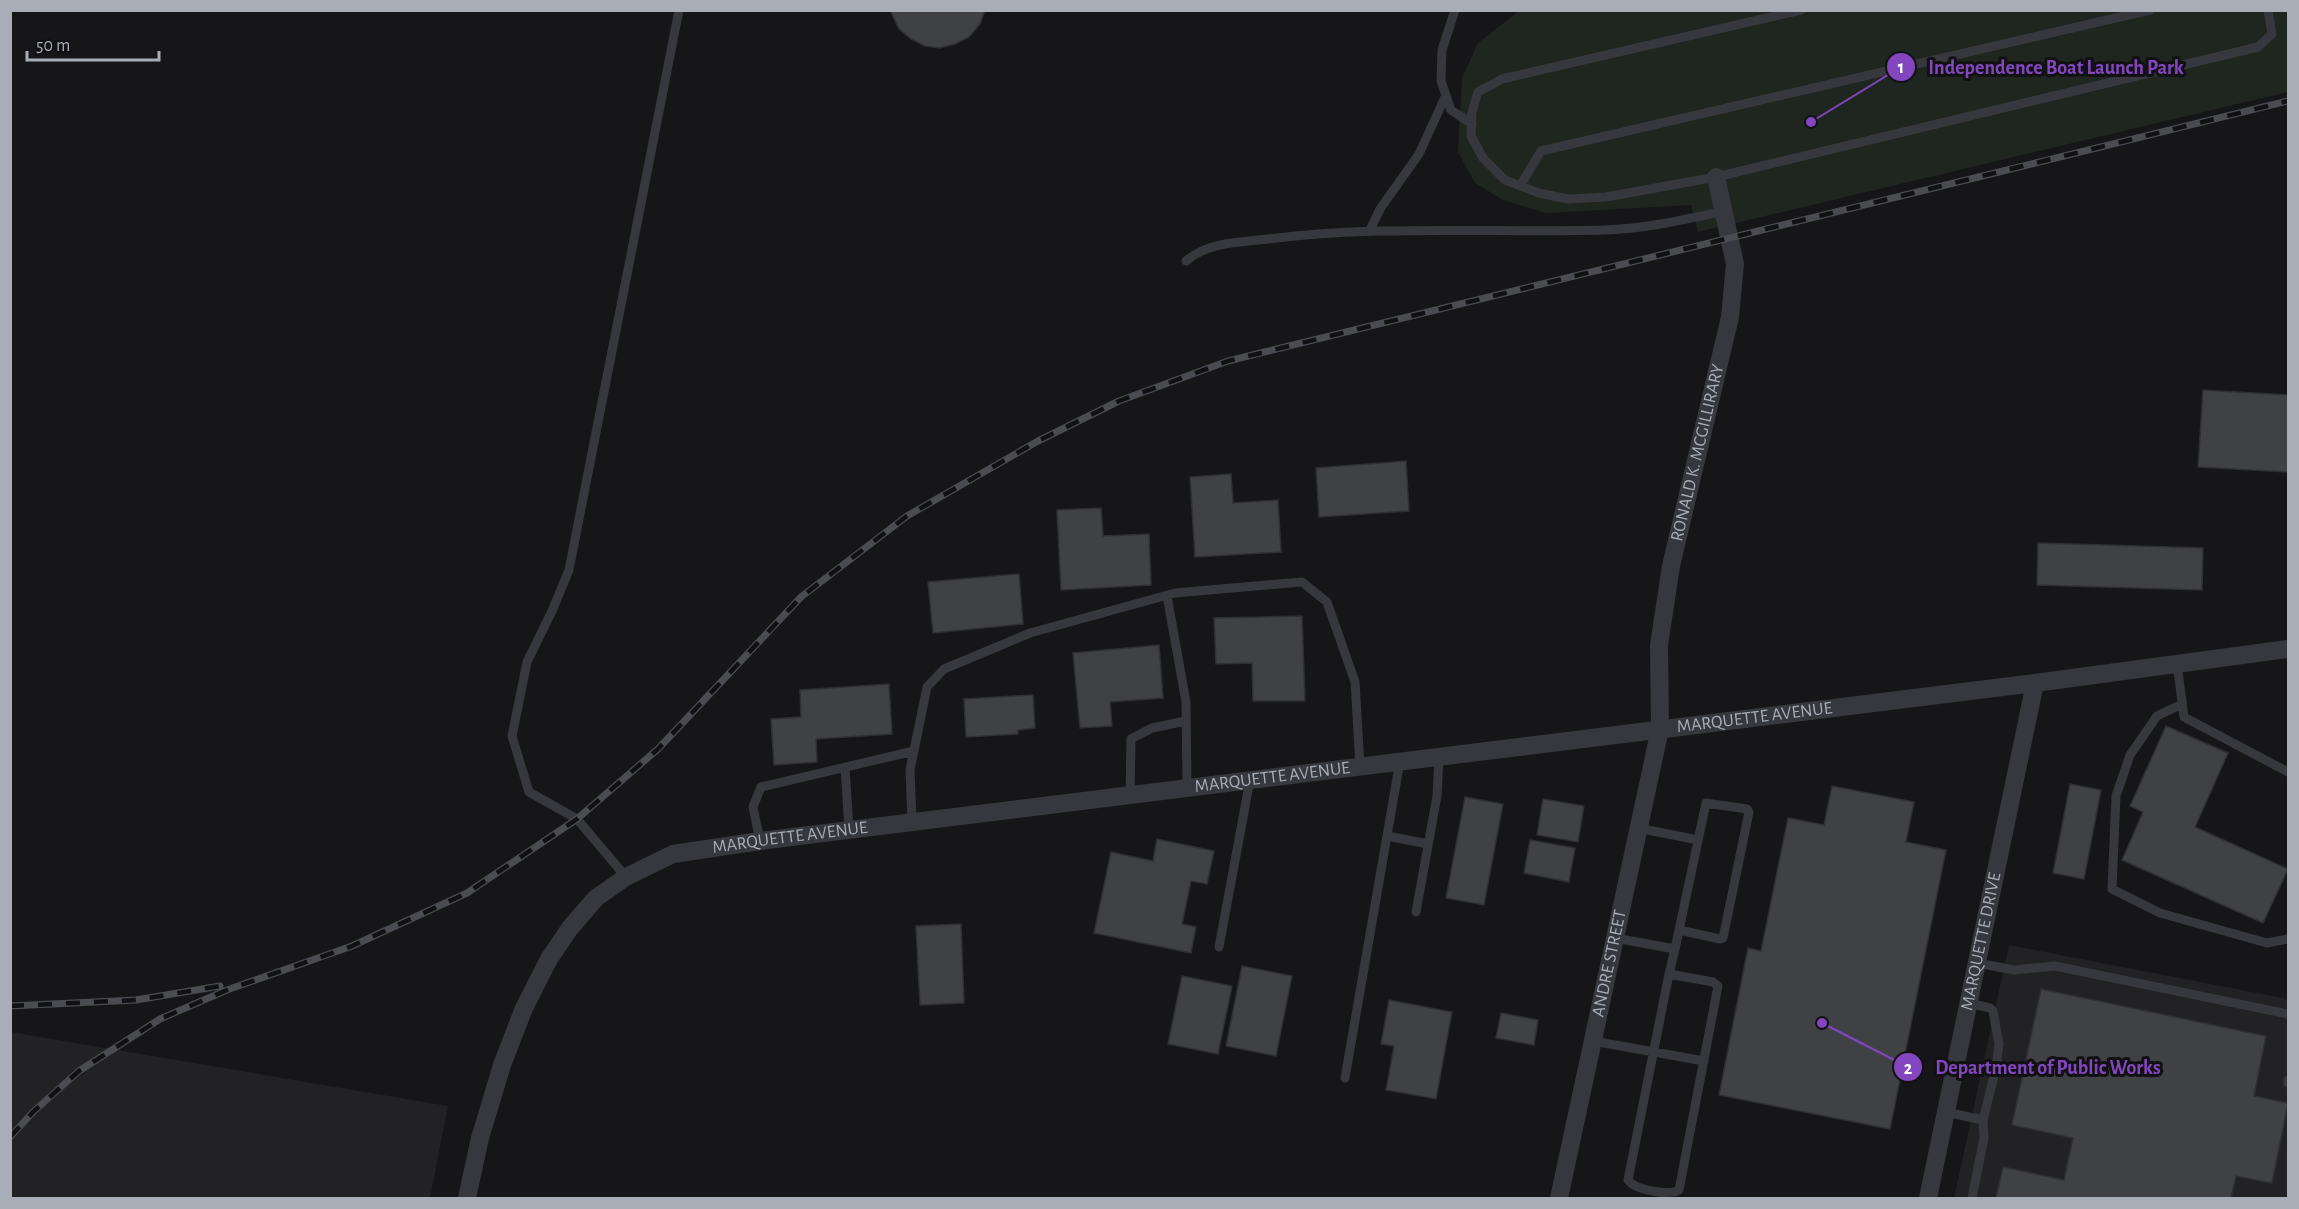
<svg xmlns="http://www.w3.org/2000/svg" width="2299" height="1209" font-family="'Alegreya Sans',sans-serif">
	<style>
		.built { fill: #222225 }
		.green { fill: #1e261f }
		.building { fill: #404145; stroke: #303034; stroke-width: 1.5 }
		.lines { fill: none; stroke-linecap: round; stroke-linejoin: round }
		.service { stroke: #37383d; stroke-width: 9 }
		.minor { stroke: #37383d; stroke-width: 18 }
		.rail-casing { stroke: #4a4c52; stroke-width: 7 }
		.rail { stroke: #111113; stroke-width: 4.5; stroke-dasharray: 14; stroke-linecap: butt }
		.labels { text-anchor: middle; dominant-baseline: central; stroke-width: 6; stroke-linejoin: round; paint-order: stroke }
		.street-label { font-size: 18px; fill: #a8adb8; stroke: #111113 }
		.leader { fill: none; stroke: #8446be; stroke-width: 2 }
		.callout-dot { fill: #8446be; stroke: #111113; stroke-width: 2 }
		.mark-label { font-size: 18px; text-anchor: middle; font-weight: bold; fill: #fff }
		.callout-label { font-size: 20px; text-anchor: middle; font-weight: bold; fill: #8446be; stroke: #111113; stroke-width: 6; stroke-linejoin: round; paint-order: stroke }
	</style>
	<rect width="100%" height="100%" fill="#161618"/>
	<!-- built -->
	<path class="built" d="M2009 945 2288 999V1198H1954Z
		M11 1032 448 1106 430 1198H11Z"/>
	<!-- green -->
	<path class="green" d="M1519 11H2288V92L1698 232 1691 205 1545 213 1503 200 1475 183 1458 152 1462 78 1478 43Z"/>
	<!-- building -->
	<path class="building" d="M890 10H985L980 24 969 37 955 44 940 48 925 46 911 39 899 29Z
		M2203 390 2288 395V472L2198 467Z
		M1406 461 1409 511 1319 517 1316 468Z
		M1231 474 1233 503 1278 500 1281 552 1195 557 1190 477Z
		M1101 508 1103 536 1149 534 1151 585 1061 590 1057 510Z
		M2038 543 2203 548 2202 590 2037 585Z
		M1019 574 1023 624 933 633 928 582Z
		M1302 616 1305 701H1253L1252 663 1216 664 1214 618Z
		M1159 645 1163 698 1110 702 1112 726 1080 728 1073 653Z
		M889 684 892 734 816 739 817 762 774 765 771 719 801 717 800 690Z
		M1033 695 1035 728 1018 730V734L966 737 964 699Z
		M2166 726 2228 753 2195 827 2288 869 2263 923 2122 860 2143 812 2130 806Z
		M2070 784 2101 790 2084 879 2053 873Z
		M1832 786 1914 802 1906 842 1946 850 1890 1129 1719 1095 1748 948 1761 951 1788 818 1824 825Z
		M1465 797 1503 804 1484 905 1446 898Z
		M1543 799 1584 806 1578 842 1537 835Z
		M1157 839 1214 851 1207 884 1191 881 1182 924 1196 927 1191 953 1094 933 1111 852 1153 861Z
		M1530 840 1575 848 1569 882 1524 873Z
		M961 924 964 1003 920 1005 916 926Z
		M1242 966 1292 976 1276 1056 1226 1046Z
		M1182 976 1232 986 1218 1054 1168 1044Z
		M2041 989 2266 1036 2254 1096 2288 1103 2272 1183 2236 1176 2231 1198H1996L2003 1167 2064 1180 2073 1138 2012 1125Z
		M1389 1000 1452 1012 1436 1099 1386 1090 1394 1046 1381 1044Z
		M1501 1013 1538 1020 1534 1045 1496 1038Z"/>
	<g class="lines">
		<!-- service -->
		<path class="service" d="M1455 10 1442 50 1441 81 1451 110 1472 124
			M1801 10 1502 79 1478 92 1472 112 1471 136 1483 158 1505 180 1539 193 1568 199 1606 197 1716 177 2258 47 2272 34 2268 10
			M1520 186 1541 151 2150 10
			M1370 230 1380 209 1419 154 1446 95
			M1186 261C1208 242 1240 242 1268 239 1379 225 1491 233 1603 230 1644 229 1683 220 1724 211
			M1167 596 1186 702 1187 787
			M2177 664 2184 717 2288 772
			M2182 704 2157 716 2130 755 2116 796 2112 889 2160 913 2267 943 2288 939
			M845 767 849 830
			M1130 795 1131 739 1152 728 1186 721
			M912 822 910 770 927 687 944 669 1030 633 1175 593 1302 582 1327 602 1355 682 1360 766
			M1638 828 1698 840
			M1387 836 1428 844
			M760 841 753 807 761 787 914 751
			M626 877 577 819 529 792 512 736 527 662 552 611 569 570 679 10
			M1416 912 1437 796 1439 756
			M1615 938 1675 949 1669 974 1628 1180C1635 1190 1669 1196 1679 1190L1718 986 1713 982 1669 974
			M1219 947 1250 780
			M1675 949 1706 803 1747 809 1749 812 1723 938 1720 939 1679 930
			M1977 963 2014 970 2055 966 2288 1014
			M1969 1003 1990 1008 1993 1011 1999 1044 1996 1068 1983 1120
			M1593 1041 1704 1061
			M1345 1078 1400 761
			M2288 1083V1080
			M1946 1112 1983 1120 1984 1138 1972 1198"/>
		<!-- minor -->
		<g class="minor">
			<path id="s1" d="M467 1198 480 1138 502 1065 524 1008 549 959 570 928 596 898 626 877 673 854 760 841 2035 683 2288 649"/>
			<path id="s2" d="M1559 1198 1660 729 1659 645 1671 566 1730 317 1735 264 1716 177"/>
			<path id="s3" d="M1928 1198 2035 683"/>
		</g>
		<!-- rail casing -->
		<g class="rail-casing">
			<path id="rail" d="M10 1006 136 1000 220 986
				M10 1137 34 1111 79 1071 160 1019 227 990 352 946 467 893 577 819 658 749 801 597 907 516 1038 441 1119 401 1228 361 2288 101"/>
		</g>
		<!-- rail -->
		<use href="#rail" class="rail"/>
	</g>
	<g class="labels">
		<!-- street labels -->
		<g class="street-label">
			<text stroke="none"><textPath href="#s2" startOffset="760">RONALD K. MCGILLIRARY</textPath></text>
			<text stroke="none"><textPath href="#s1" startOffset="1510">MARQUETTE AVENUE</textPath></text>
			<text stroke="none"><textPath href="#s1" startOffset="1024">MARQUETTE AVENUE</textPath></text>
			<text stroke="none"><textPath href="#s1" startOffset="538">MARQUETTE AVENUE</textPath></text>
			<text stroke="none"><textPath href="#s3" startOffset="262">MARQUETTE DRIVE</textPath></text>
			<text stroke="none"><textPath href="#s2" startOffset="240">ANDRE STREET</textPath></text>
		</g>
	</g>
	<!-- callouts -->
	<path class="leader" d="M1811 122L1901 67M1822 1023L1908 1067"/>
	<g class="callout-dot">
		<circle cx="1811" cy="122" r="6"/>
		<circle cx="1822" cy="1023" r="6"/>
		<circle cx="1901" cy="67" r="15"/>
		<circle cx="1908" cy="1067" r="15"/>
	</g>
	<g class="mark-label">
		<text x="1901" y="73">1</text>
		<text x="1908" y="1074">2</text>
	</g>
	<g class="callout-label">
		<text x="2056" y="74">Independence Boat Launch Park</text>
		<text x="2048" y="1074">Department of Public Works</text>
	</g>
	<!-- border -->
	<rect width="2299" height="1209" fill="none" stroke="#a8adb8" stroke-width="24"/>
	<!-- scale -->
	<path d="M27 51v9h132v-9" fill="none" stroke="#a8adb8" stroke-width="3"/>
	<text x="36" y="51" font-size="18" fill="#a8adb8" stroke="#111113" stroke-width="4.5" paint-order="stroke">50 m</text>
</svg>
